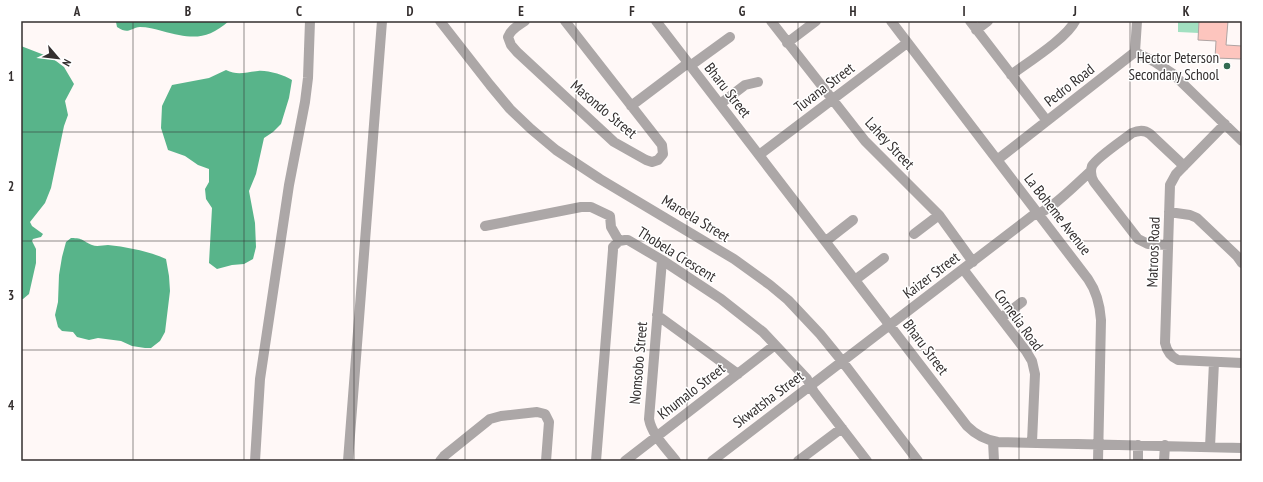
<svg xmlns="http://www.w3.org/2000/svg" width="1263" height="482" font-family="'PT Sans Narrow',sans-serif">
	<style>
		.green { fill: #a2e0c1 }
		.water { fill: #58b48a }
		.building { fill: #fdc5be; stroke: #afa4a3 }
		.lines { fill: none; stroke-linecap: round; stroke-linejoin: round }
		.minor { stroke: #aca7a7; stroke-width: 10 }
		.grid { fill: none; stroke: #342f2f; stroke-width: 1; stroke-opacity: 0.55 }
		.poi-dot { fill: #336a51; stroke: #fff; stroke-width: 1.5 }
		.labels { text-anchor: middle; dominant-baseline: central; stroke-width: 3; stroke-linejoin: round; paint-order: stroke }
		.poi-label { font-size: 15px; fill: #342f2f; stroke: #fff; text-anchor: end }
		.street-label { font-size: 15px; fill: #342f2f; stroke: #fff }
		.neatline { fill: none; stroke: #342f2f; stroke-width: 1.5 }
		.grid-label { font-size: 13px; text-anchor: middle; font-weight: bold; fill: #342f2f }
	</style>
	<rect width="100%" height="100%" fill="#fff8f7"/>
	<!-- green -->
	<path class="green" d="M1178 21H1199V33L1178 32Z"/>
	<!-- water -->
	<path class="water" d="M118 21H229C205 42 190 38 162 31 155 29 147 27 140 27 130 28 129 35 117 27L116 22Z
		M21 46 52 58 64 67 74 84 65 101 68 115 64 126 51 188 45 203 30 222 32 226 43 234 41 237 33 239 32 241 36 249V263L29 294 23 299H21Z
		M226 70C238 76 246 72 258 71 267 70 284 75 292 80L289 98 281 124 273 132 264 138 256 174 249 191 255 223 256 247 253 259 244 264 232 265 217 269 209 263 212 208 206 199 205 189 209 182V169L198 165 185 156 168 150 161 128 162 106 172 85 209 78Z
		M71 238C84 238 82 241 92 245 97 247 103 245 108 245 127 247 148 251 166 259L169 276 170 291 165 332 160 341 151 348H145L132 346 121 341 98 338 89 340 77 337 73 332 62 331 58 327 55 315 58 302 59 275 62 257 66 242Z"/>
	<!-- building -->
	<path class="building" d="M1199 21H1228L1226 45 1242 46V59L1215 58 1216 41 1198 40Z"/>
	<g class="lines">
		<!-- minor -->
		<path class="minor" d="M440 21 490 85 510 109 531 129 556 150 600 179 734 259 770 285 788 300 820 334 842 361 918 461
			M525 21C518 26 511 29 508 37L511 45 517 52 614 142 646 160 652 162 658 160 663 154 662 145 565 21
			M656 21 967 426C976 435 985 440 998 442L1242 448
			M771 21 865 141 939 215 973 262
			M891 21 1088 279C1097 292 1100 305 1101 320L1098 461
			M970 21 1047 121
			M976 30 988 21
			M787 43 816 21
			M1135 52 1155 62 1173 74 1242 141
			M690 66 730 37
			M1011 75C1027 63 1067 38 1075 21
			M720 104 745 85 758 82
			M631 106 688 63
			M1225 124 1176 174 1170 185 1165 343C1167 352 1171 357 1178 360L1242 363
			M759 155 907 43
			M997 160 1135 52 1137 21
			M1169 212 1190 215 1197 218 1237 256 1242 263
			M485 226 581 207H591L610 216 611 227 619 241
			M914 234 939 215
			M826 241 853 220
			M1168 245 1148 244 1138 239 1094 182C1091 177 1090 172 1092 166 1096 158 1123 140 1132 133 1139 130 1145 130 1150 134L1184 166
			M662 260 649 419C652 435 666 448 676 461
			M963 269 1026 351 1032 361 1035 374 1032 442
			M855 280 884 258
			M657 315 738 374
			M1001 318 1022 302
			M993 441 994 461
			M1210 447 1214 362
			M255 461 260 379 289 185 305 102 308 78 310 21
			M348 461 382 21
			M440 461 444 456 490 419 501 416 537 412 545 414 549 422 546 461
			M596 461 613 250V247L619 241 625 240H628L662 260 721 299 763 332 807 379 814 392 867 461
			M625 461 775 345
			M712 461 1032 216C1051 211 1075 185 1091 171
			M798 461 842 428
			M1138 461V445
			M1164 461 1165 445"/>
	</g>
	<!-- grid -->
	<path class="grid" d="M133 21V461M244 21V461M354 21V461M465 21V461M576 21V461M687 21V461M798 21V461M909 21V461M1019 21V461M1130 21V461M21 132H1242M21 241H1242M21 350H1242"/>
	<!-- markers -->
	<circle class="poi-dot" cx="1227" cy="66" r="4"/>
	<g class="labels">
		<!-- poi labels -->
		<g class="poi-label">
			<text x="1219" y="57">Hector Peterson<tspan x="1219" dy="17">Secondary School</tspan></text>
		</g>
		<!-- street labels -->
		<g class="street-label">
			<text transform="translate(1069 85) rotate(-38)">Pedro Road</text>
			<text transform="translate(824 87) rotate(-37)">Tuvana Street</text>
			<text transform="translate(728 90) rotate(52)">Bharu Street</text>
			<text transform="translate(604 109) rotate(40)">Masondo Street</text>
			<text transform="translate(890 143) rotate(47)">Lahey Street</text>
			<text transform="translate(1058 214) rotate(52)">La Boheme Avenue</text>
			<text transform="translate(696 218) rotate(31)">Maroela Street</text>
			<text transform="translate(1153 252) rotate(-88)">Matroos Road</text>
			<text transform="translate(677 254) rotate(32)">Thobela Crescent</text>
			<text transform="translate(931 275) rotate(-37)">Kaizer Street</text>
			<text transform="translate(1019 320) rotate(54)">Cornelia Road</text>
			<text transform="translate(926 347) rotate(53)">Bharu Street</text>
			<text transform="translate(638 363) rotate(-85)">Nomsobo Street</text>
			<text transform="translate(691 391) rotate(-38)">Khumalo Street</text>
			<text transform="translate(768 399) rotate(-37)">Skwatsha Street</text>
		</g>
	</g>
	<!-- border -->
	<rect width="1263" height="482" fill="none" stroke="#ffffff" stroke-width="44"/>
	<!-- north arrow -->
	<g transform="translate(58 58) rotate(118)" stroke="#ffffff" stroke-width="3" paint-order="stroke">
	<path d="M0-3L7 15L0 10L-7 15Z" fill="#342f2f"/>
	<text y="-6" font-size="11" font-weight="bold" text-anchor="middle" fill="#342f2f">N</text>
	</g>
	<rect x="22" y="22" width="1219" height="438" class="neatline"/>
	<g class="grid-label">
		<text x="77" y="16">A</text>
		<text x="188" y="16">B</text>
		<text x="299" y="16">C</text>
		<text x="410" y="16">D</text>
		<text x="521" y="16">E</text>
		<text x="632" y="16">F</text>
		<text x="742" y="16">G</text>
		<text x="853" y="16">H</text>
		<text x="964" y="16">I</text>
		<text x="1075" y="16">J</text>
		<text x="1186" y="16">K</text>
		<text x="11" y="81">1</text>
		<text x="11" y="191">2</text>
		<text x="11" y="300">3</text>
		<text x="11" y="410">4</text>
	</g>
</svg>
